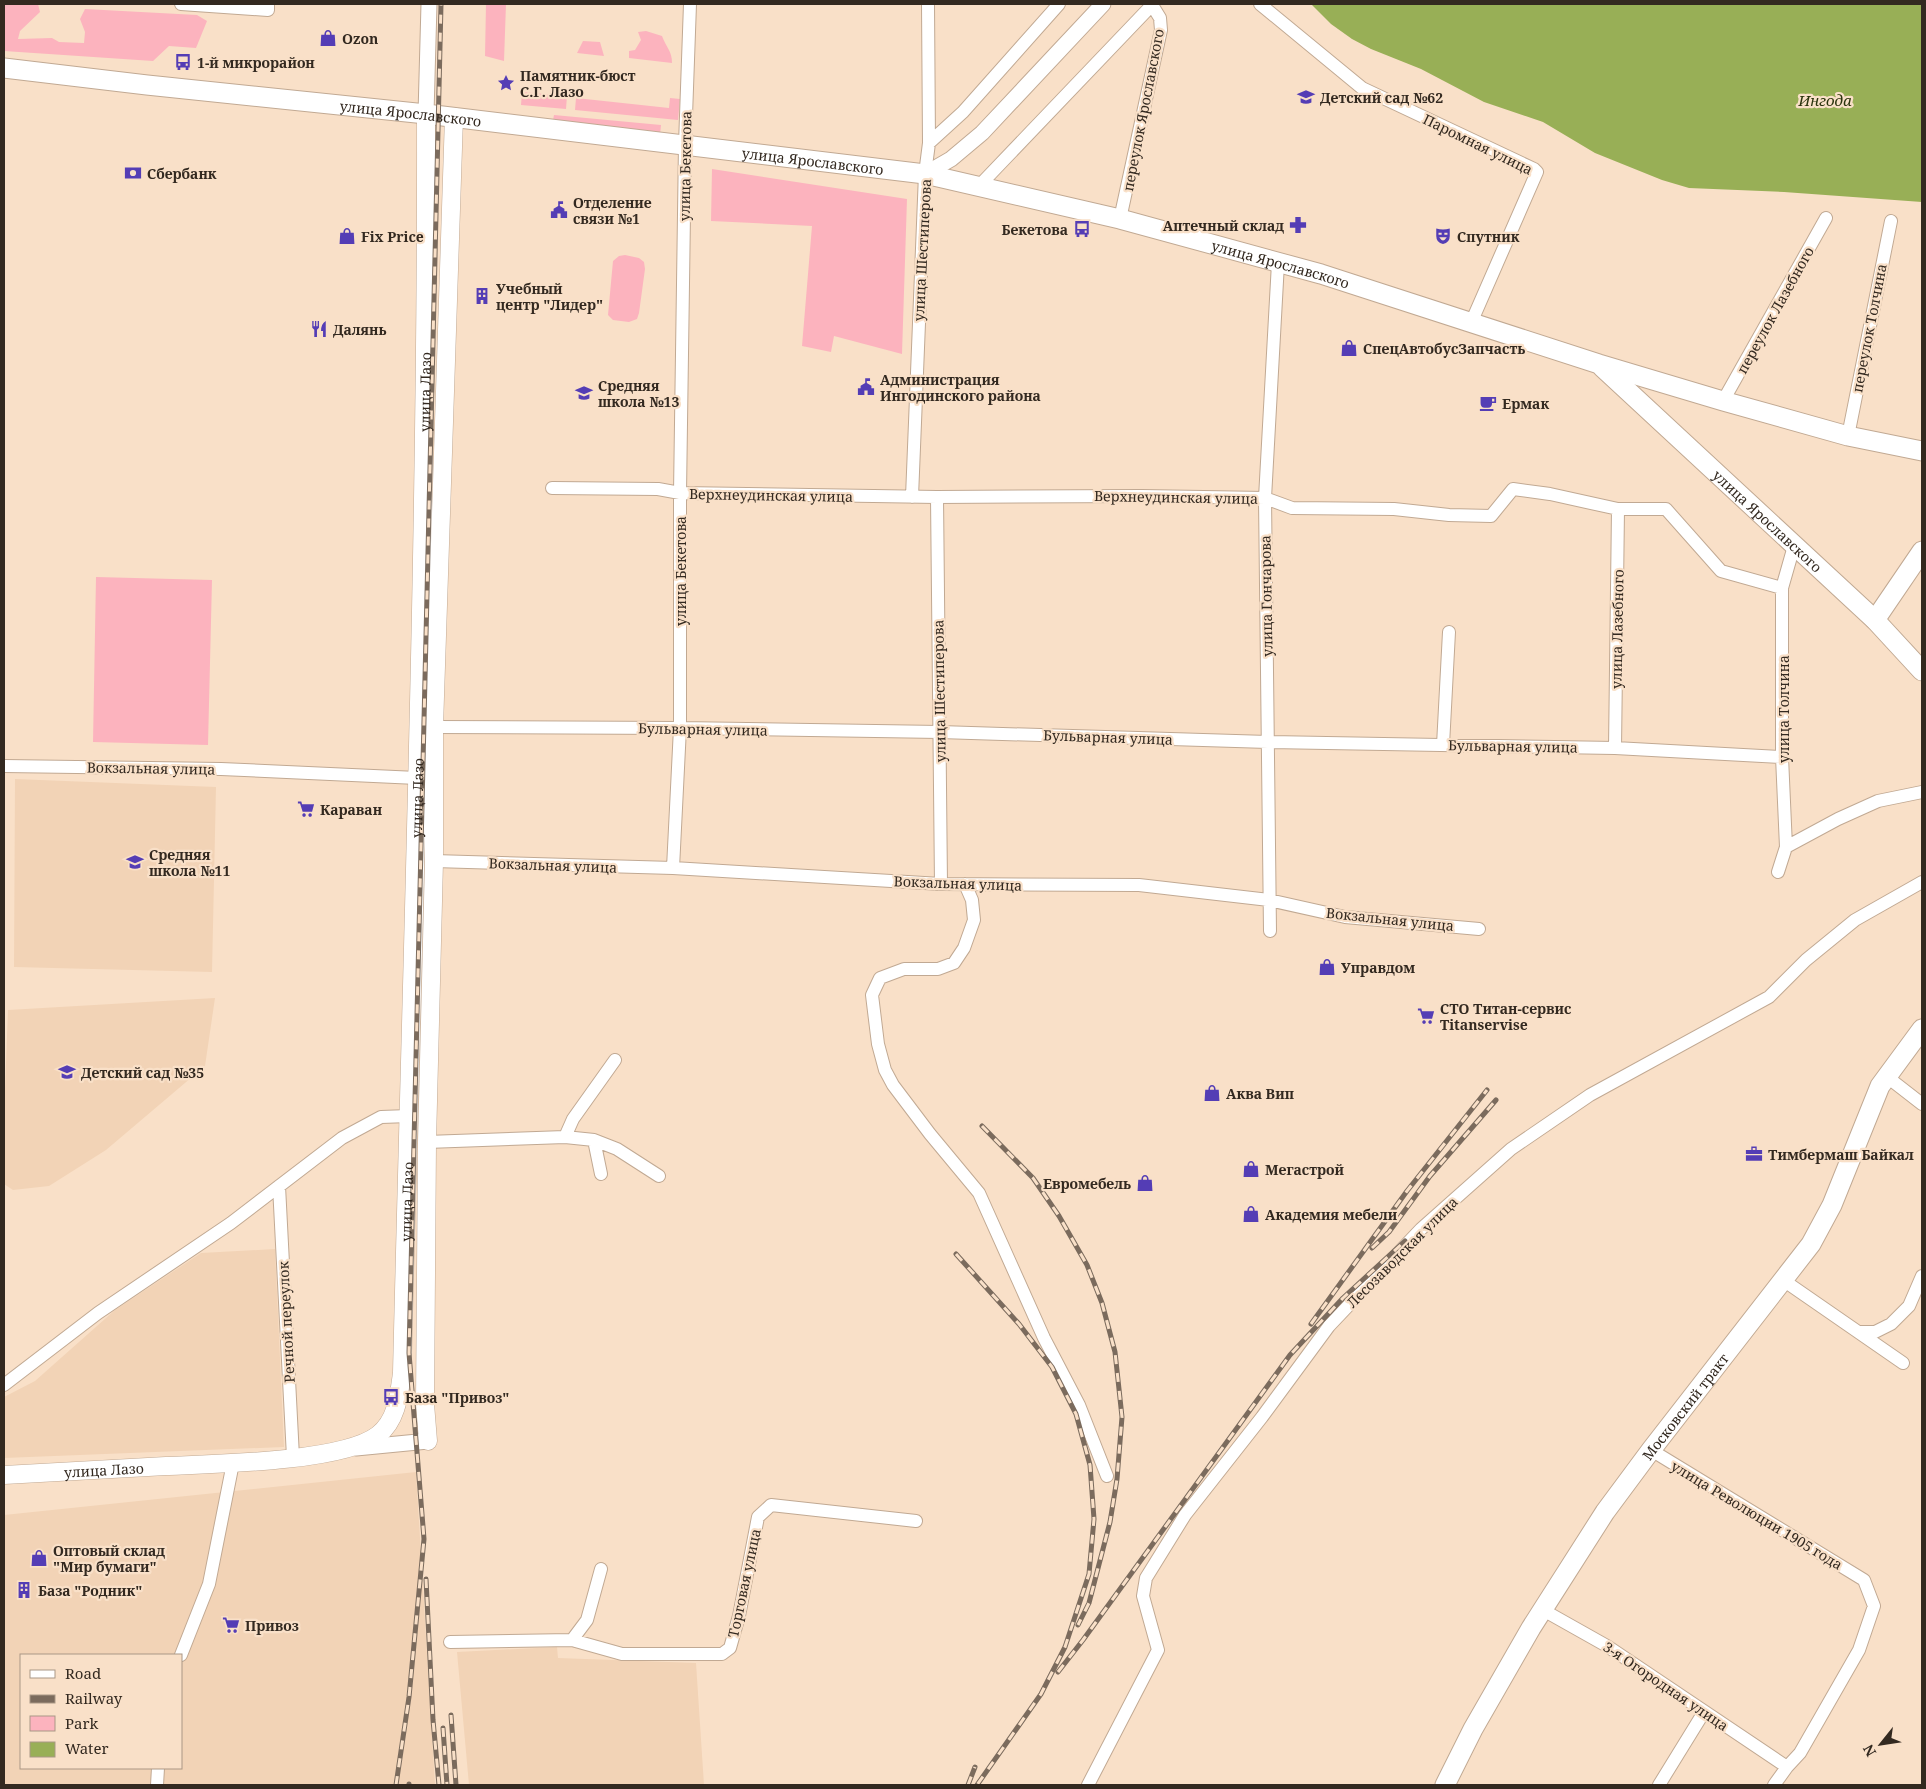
<svg xmlns="http://www.w3.org/2000/svg" width="1926" height="1789" font-family="'Noto Serif',serif">
	<style>
		.built { fill: #f2d3b6; fill-rule: evenodd }
		.green { fill: #fcb3be }
		.water { fill: #98af56 }
		.lines { fill: none; stroke-linecap: round; stroke-linejoin: round }
		.minor-casing { stroke: #c1a993; stroke-width: 14 }
		.tertiary-casing { stroke: #c1a993; stroke-width: 17 }
		.secondary-casing { stroke: #c1a993; stroke-width: 19 }
		.primary-casing { stroke: #c1a993; stroke-width: 21 }
		.minor { stroke: #fff; stroke-width: 12 }
		.tertiary { stroke: #fff; stroke-width: 15 }
		.secondary { stroke: #fff; stroke-width: 18 }
		.primary { stroke: #fff; stroke-width: 19 }
		.rail-casing { stroke: #7b6b5d; stroke-width: 5 }
		.rail { stroke: #f9e0c8; stroke-width: 3; stroke-dasharray: 9; stroke-linecap: butt }
		.labels { text-anchor: middle; dominant-baseline: central; stroke-width: 4.5; stroke-linejoin: round; paint-order: stroke }
		.poi-label { font-size: 14px; font-weight: bold; fill: #332920; stroke: #f9e0c8; text-anchor: start }
		.street-label { font-size: 14px; fill: #332920; stroke: #f9e0c8 }
		.water-label { font-size: 15px; font-style: italic; fill: #2b340e; stroke: #f9e0c8 }
	</style>
	<rect width="100%" height="100%" fill="#f9e0c8"/>
	<!-- built -->
	<path class="built" d="M15 779 216 787 212 972 14 967Z
		M215 998 205 1066 106 1150 49 1186 13 1190 4 1184V1116L8 1010Z
		M275 1249 284 1447 4 1458V1397L35 1381 115 1310 201 1253Z
		M416 1472 435 1785H4V1515ZM21 1655H181V1768H21Z
		M557 1647 558 1658 696 1663 704 1785H469L457 1652Z"/>
	<!-- green -->
	<path class="green" d="M4 4H38L40 12 20 31 18 39 52 38 59 42 84 43 85 32 80 19 85 9 197 15 207 21 196 48 169 46 153 61 4 51Z
		M486 4H506L504 61 485 56Z
		M646 31 662 36C666 47 672 51 672 63L629 58V51L635 50 641 40 638 32Z
		M583 41 600 42 604 56 577 53Z
		M522 92 567 96 566 109 521 105Z
		M576 98 669 108 670 98 680 99 678 120 575 110Z
		M554 115 661 125 660 135 553 120Z
		M712 169 907 199 902 354 834 336 831 352 802 346 812 226 711 221Z
		M625 255 639 258 644 262 645 269 639 313 637 319 629 322 613 320 608 315 613 261 619 256Z
		M96 577 212 580 208 745 93 742Z"/>
	<!-- water -->
	<path class="water" d="M1311 4H1922V202L1784 192 1689 188 1662 180 1595 153 1543 122 1484 102 1421 69 1371 49 1352 39 1331 24Z"/>
	<g class="lines">
		<!-- minor casing -->
		<g class="minor-casing">
			<path id="minor" d="M181 4 268 10V4
				M1260 4 1362 88 1534 169 1537 172 1471 323
				M929 143 963 112 1059 4
				M979 186 1152 5
				M1120 219 1161 30 1160 18 1152 5 1153 4
				M1723 401 1826 218
				M1848 436 1891 221
				M552 488 658 489 680 493 937 497 1142 496 1265 498 1292 508 1394 509 1449 515 1491 516 1513 489 1550 494 1618 509H1666L1721 571 1782 588
				M912 497 925 174 929 143 928 4
				M937 497 941 884
				M434 727 680 728 940 732 1268 742 1615 748 1782 757
				M1443 745 1449 632
				M1615 748 1618 509
				M4 766 221 769 417 778
				M1786 847 1838 819 1878 801 1922 792
				M434 861 673 868 941 884 1139 885 1269 900 1345 917 1479 929
				M673 868 680 728V493L685 144 690 4
				M1778 872 1786 847 1782 757V588L1794 546
				M965 884 972 900 974 920 964 948 954 963 938 969H904L880 978 872 995 878 1044 885 1070 893 1085 930 1134 979 1193 1044 1338 1079 1405 1107 1476
				M1270 931 1265 498 1278 263
				M1886 1076 1922 1104
				M565 1137 573 1119 615 1060
				M594 1140 601 1174
				M427 1142 565 1137 594 1140 617 1149 659 1176
				M279 1186 293 1457
				M1783 1280 1903 1363
				M1858 1332H1875L1891 1324 1909 1306 1922 1276
				M4 1385 98 1313 231 1223 342 1138 381 1117 409 1116
				M1651 1450 1864 1580 1874 1606 1859 1650 1800 1753 1787 1767 1774 1785
				M1543 1610 1607 1646 1787 1767
				M572 1640 587 1620 601 1569
				M450 1642 572 1640 622 1654H722L730 1648 739 1616 758 1517 771 1505 916 1521
				M181 1655 209 1584 233 1463
				M157 1785 158 1768
				M1088 1785 1158 1650 1143 1596 1146 1578 1185 1515 1262 1417 1329 1326 1421 1229 1511 1149 1590 1095 1769 997 1806 960 1855 920 1922 882
				M1659 1785 1704 1712"/>
		</g>
		<!-- tertiary casing -->
		<g class="tertiary-casing">
			<path id="tertiary" d="M426 114 429 4
				M925 174 951 159 982 133 1103 4
				M356 1448 428 1441"/>
		</g>
		<!-- secondary casing -->
		<g class="secondary-casing">
			<g id="secondary">
				<path d="M428 1441 425 1404 427 1142 434 861V727L454 117"/>
				<path id="s1" d="M4 1475C58 1472 112 1469 166 1466 214 1464 343 1462 378 1435 397 1420 399 1395 402 1373 412 953 427 534 426 114"/>
			</g>
		</g>
		<!-- primary casing -->
		<g class="primary-casing">
			<g id="primary">
				<path id="s2" d="M4 68 147 85 426 114 925 174 1120 219 1321 274 1599 364 1723 401 1848 436 1922 451"/>
				<path id="s3" d="M1602 367 1875 620 1922 671"/>
				<path d="M1875 620 1922 551"/>
				<path id="s4" d="M1445 1785 1473 1729 1531 1628 1605 1512 1651 1450 1811 1244 1832 1205 1880 1086 1922 1029"/>
			</g>
		</g>
		<!-- minor -->
		<use href="#minor" class="minor"/>
		<!-- tertiary -->
		<use href="#tertiary" class="tertiary"/>
		<!-- secondary -->
		<use href="#secondary" class="secondary"/>
		<!-- primary -->
		<use href="#primary" class="primary"/>
		<!-- rail casing -->
		<g class="rail-casing">
			<path id="rail" d="M982 1126 1033 1178 1059 1216 1087 1265 1102 1303 1115 1352 1122 1417 1117 1479 1110 1522 1089 1603 1078 1625
				M1372 1248 1389 1232 1430 1176 1496 1100
				M956 1254 1019 1324 1052 1367 1076 1414 1090 1465 1094 1519 1089 1574 1065 1647 1041 1694 977 1785
				M1311 1324 1407 1191 1487 1090
				M426 1579 433 1720 439 1785
				M1058 1672 1083 1640 1290 1355 1343 1298 1405 1241
				M451 1715 456 1785
				M443 1728 447 1785
				M409 1784V1785
				M396 1785 409 1697 424 1539 409 1353 441 4
				M968 1785 975 1767"/>
		</g>
		<!-- rail -->
		<use href="#rail" class="rail"/>
	</g>
	<!-- icons -->
	<defs>
		<g id="shop-bare" transform="scale(1.35)"><path d="M-5-2.5h2.3a2.7 3.5 0 0 1 5.4 0H5L5.5 6h-11ZM-1.5-2.5h3a1.5 2.3 0 0 0-3 0Z" fill="#543db5" stroke="#f9e0c8" stroke-width="2.5" paint-order="stroke"/></g>
		<g id="bus-bare" transform="scale(1.35)"><path d="M-5-6H5V4H4V6H2V4H-2V6H-4V4H-5ZM-3.5-4V0h7V-4ZM-3.5 1.2v1.5H-2V1.2ZM2 1.2v1.5H3.5V1.2Z" fill="#543db5" stroke="#f9e0c8" stroke-width="2.5" paint-order="stroke"/></g>
		<g id="sight-bare" transform="scale(1.35)"><path d="M0-6L1.8-2.2L6-1.7L2.9 1.2L3.7 5.4L0 3.3L-3.7 5.4L-2.9 1.2L-6-1.7L-1.8-2.2Z" fill="#543db5" stroke="#f9e0c8" stroke-width="2.5" paint-order="stroke"/></g>
		<g id="school-bare" transform="scale(1.35)"><path d="M0-5L7-2L0 1L-7-2ZM-4 1L0 2.5L4 1V4Q0 6-4 4Z" fill="#543db5" stroke="#f9e0c8" stroke-width="2.5" paint-order="stroke"/></g>
		<g id="bank-bare" transform="scale(1.35)"><path d="M-6-4H6V4H-6ZM0-2.3a2.3 2.3 0 1 0 0 4.6a2.3 2.3 0 1 0 0-4.6Z" fill="#543db5" stroke="#f9e0c8" stroke-width="2.5" paint-order="stroke"/></g>
		<g id="civic-bare" transform="scale(1.35)"><path d="M-.6-6.5H3V-4.5H.6V-3L4-1V1h2V6H-6V1h2V-1L-.6-3ZM-1.2 2.5V6h2.4V2.5Z" fill="#543db5" stroke="#f9e0c8" stroke-width="2.5" paint-order="stroke"/></g>
		<g id="pharmacy-bare" transform="scale(1.35)"><path d="M-2-6h4v4h4v4h-4v4h-4v-4h-4v-4h4Z" fill="#543db5" stroke="#f9e0c8" stroke-width="2.5" paint-order="stroke"/></g>
		<g id="theatre-bare" transform="scale(1.35)"><path d="M-5-5.5Q0-4 5-5.5V0Q5 5 0 6Q-5 5-5 0ZM-3.3-2.5H-1v1.5H-3.3ZM1-2.5H3.3v1.5H1ZM-2.8 1Q0 5.5 2.8 1Z" fill="#543db5" stroke="#f9e0c8" stroke-width="2.5" paint-order="stroke"/></g>
		<g id="building-bare" transform="scale(1.35)"><path d="M-4-6H4V6H1V3H-1V6H-4ZM-2.5-4.3h1.7v1.8h-1.7ZM.8-4.3h1.7v1.8H.8ZM-2.5-1h1.7V.8h-1.7ZM.8-1h1.7V.8H.8Z" fill="#543db5" stroke="#f9e0c8" stroke-width="2.5" paint-order="stroke"/></g>
		<g id="restaurant-bare" transform="scale(1.35)"><path d="M-5-6h1v4h1v-4h1v4h1v-4h1v5L-1.5 .5V6h-2V.5L-5-1ZM5-6V6H3V1.5H1.5Q1.5-4 5-6Z" fill="#543db5" stroke="#f9e0c8" stroke-width="2.5" paint-order="stroke"/></g>
		<g id="cafe-bare" transform="scale(1.35)"><path d="M-5.5-4.5H6V0H3Q3 3.5 0 3.5H-2.5Q-5.5 3.5-5.5 0ZM3-3.2v2h1.7v-2ZM-6 4.5H4V6H-6Z" fill="#543db5" stroke="#f9e0c8" stroke-width="2.5" paint-order="stroke"/></g>
		<g id="supermarket-bare" transform="scale(1.35)"><path d="M-6-5.5h2.5l.6 2H6L4.5 2H-2.5L-4.4-4H-6ZM-1.5 3.2a1.3 1.3 0 1 0 .1 0ZM3 3.2a1.3 1.3 0 1 0 .1 0Z" fill="#543db5" stroke="#f9e0c8" stroke-width="2.5" paint-order="stroke"/></g>
		<g id="office-bare" transform="scale(1.35)"><path d="M-6-3h4V-5.5h4V-3h4V5H-6ZM-1-4.5V-3h2v-1.5ZM-6 0V1H6V0Z" fill="#543db5" stroke="#f9e0c8" stroke-width="2.5" paint-order="stroke"/></g>
	</defs>
	<g fill-rule="evenodd">
		<use href="#shop-bare" x="328" y="38"/>
		<use href="#bus-bare" x="183" y="62"/>
		<use href="#sight-bare" x="506" y="83"/>
		<use href="#school-bare" x="1306" y="97"/>
		<use href="#bank-bare" x="133" y="173"/>
		<use href="#civic-bare" x="559" y="210"/>
		<use href="#pharmacy-bare" x="1298" y="225"/>
		<use href="#bus-bare" x="1082" y="229"/>
		<use href="#shop-bare" x="347" y="236"/>
		<use href="#theatre-bare" x="1443" y="236"/>
		<use href="#building-bare" x="482" y="296"/>
		<use href="#restaurant-bare" x="319" y="329"/>
		<use href="#shop-bare" x="1349" y="348"/>
		<use href="#civic-bare" x="866" y="387"/>
		<use href="#school-bare" x="584" y="393"/>
		<use href="#cafe-bare" x="1488" y="403"/>
		<use href="#supermarket-bare" x="306" y="809"/>
		<use href="#school-bare" x="135" y="862"/>
		<use href="#shop-bare" x="1327" y="967"/>
		<use href="#supermarket-bare" x="1426" y="1016"/>
		<use href="#school-bare" x="67" y="1072"/>
		<use href="#shop-bare" x="1212" y="1093"/>
		<use href="#office-bare" x="1754" y="1154"/>
		<use href="#shop-bare" x="1251" y="1169"/>
		<use href="#shop-bare" x="1145" y="1183"/>
		<use href="#shop-bare" x="1251" y="1214"/>
		<use href="#bus-bare" x="391" y="1397"/>
		<use href="#shop-bare" x="39" y="1558"/>
		<use href="#building-bare" x="24" y="1590"/>
		<use href="#supermarket-bare" x="231" y="1625"/>
	</g>
	<g class="labels">
		<!-- poi labels -->
		<g class="poi-label">
			<text x="342" y="38">Ozon</text>
			<text x="197" y="62">1-й микрорайон</text>
			<text x="520" y="75">Памятник-бюст<tspan x="520" dy="16">С.Г. Лазо</tspan></text>
			<text x="1320" y="97">Детский сад №62</text>
			<text x="147" y="173">Сбербанк</text>
			<text x="573" y="202">Отделение<tspan x="573" dy="16">связи №1</tspan></text>
			<text x="1284" y="225" text-anchor="end">Аптечный склад</text>
			<text x="1068" y="229" text-anchor="end">Бекетова</text>
			<text x="361" y="236">Fix Price</text>
			<text x="1457" y="236">Спутник</text>
			<text x="496" y="288">Учебный<tspan x="496" dy="16">центр "Лидер"</tspan></text>
			<text x="333" y="329">Далянь</text>
			<text x="1363" y="348">СпецАвтобусЗапчасть</text>
			<text x="880" y="379">Администрация<tspan x="880" dy="16">Ингодинского района</tspan></text>
			<text x="598" y="385">Средняя<tspan x="598" dy="16">школа №13</tspan></text>
			<text x="1502" y="403">Ермак</text>
			<text x="320" y="809">Караван</text>
			<text x="149" y="854">Средняя<tspan x="149" dy="16">школа №11</tspan></text>
			<text x="1341" y="967">Управдом</text>
			<text x="1440" y="1008">СТО Титан-сервис<tspan x="1440" dy="16">Titanservise</tspan></text>
			<text x="81" y="1072">Детский сад №35</text>
			<text x="1226" y="1093">Аква Вип</text>
			<text x="1768" y="1154">Тимбермаш Байкал</text>
			<text x="1265" y="1169">Мегастрой</text>
			<text x="1131" y="1183" text-anchor="end">Евромебель</text>
			<text x="1265" y="1214">Академия мебели</text>
			<text x="405" y="1397">База "Привоз"</text>
			<text x="53" y="1550">Оптовый склад<tspan x="53" dy="16">"Мир бумаги"</tspan></text>
			<text x="38" y="1590">База "Родник"</text>
			<text x="245" y="1625">Привоз</text>
		</g>
		<!-- street labels -->
		<g class="street-label">
			<text transform="translate(1143 110) rotate(-79)">переулок Ярославского</text>
			<text stroke="none"><textPath href="#s2" startOffset="409">улица Ярославского</textPath></text>
			<text transform="translate(1478 144) rotate(26)">Паромная улица</text>
			<text stroke="none"><textPath href="#s2" startOffset="814">улица Ярославского</textPath></text>
			<text transform="translate(685 166) rotate(-89)">улица Бекетова</text>
			<text transform="translate(922 250) rotate(-87)">улица Шестиперова</text>
			<text stroke="none"><textPath href="#s2" startOffset="1294">улица Ярославского</textPath></text>
			<text transform="translate(1775 310) rotate(-61)">переулок Лазебного</text>
			<text transform="translate(1869 328) rotate(-79)">переулок Толчина</text>
			<text stroke="none"><textPath href="#s1" startOffset="1428">улица Лазо</textPath></text>
			<text transform="translate(771 495) rotate(1)">Верхнеудинская улица</text>
			<text transform="translate(1176 497) rotate(1)">Верхнеудинская улица</text>
			<text stroke="none"><textPath href="#s3" startOffset="226">улица Ярославского</textPath></text>
			<text transform="translate(680 571) rotate(-90)">улица Бекетова</text>
			<text transform="translate(1266 596) rotate(-91)">улица Гончарова</text>
			<text transform="translate(1617 629) rotate(-89)">улица Лазебного</text>
			<text transform="translate(939 691) rotate(-91)">улица Шестиперова</text>
			<text transform="translate(1783 709) rotate(-90)">улица Толчина</text>
			<text transform="translate(703 729) rotate(1)">Бульварная улица</text>
			<text transform="translate(1108 737) rotate(2)">Бульварная улица</text>
			<text transform="translate(1513 746) rotate(1)">Бульварная улица</text>
			<text transform="translate(151 768) rotate(1)">Вокзальная улица</text>
			<text stroke="none"><textPath href="#s1" startOffset="1022">улица Лазо</textPath></text>
			<text transform="translate(553 865) rotate(2)">Вокзальная улица</text>
			<text transform="translate(958 883) rotate(2)">Вокзальная улица</text>
			<text transform="translate(1390 919) rotate(6)">Вокзальная улица</text>
			<text stroke="none"><textPath href="#s1" startOffset="618">улица Лазо</textPath></text>
			<text transform="translate(1402 1252) rotate(-45)">Лесозаводская улица</text>
			<text transform="translate(286 1322) rotate(-93)">Речной переулок</text>
			<text stroke="none"><textPath href="#s4" startOffset="449">Московский тракт</textPath></text>
			<text stroke="none"><textPath href="#s1" startOffset="100">улица Лазо</textPath></text>
			<text transform="translate(1757 1515) rotate(31)">улица Революции 1905 года</text>
			<text transform="translate(744 1583) rotate(-78)">Торговая улица</text>
			<text transform="translate(1666 1686) rotate(34)">3-я Огородная улица</text>
		</g>
		<!-- water labels -->
		<g class="water-label">
			<text x="1825" y="100">Ингода</text>
		</g>
	</g>
	<!-- border -->
	<rect width="1926" height="1789" fill="none" stroke="#332920" stroke-width="10"/>
	<!-- legend -->
	<rect x="20" y="1654" width="162" height="115" fill="#f9e0c8" stroke="#aa9785"/>
	<rect x="30" y="1670" width="25" height="8" fill="#ffffff" stroke="#aa9785"/>
	<text x="65" y="1679" font-size="15" fill="#332920">Road</text>
	<rect x="30" y="1695" width="25" height="8" fill="#7b6b5d" stroke="#aa9785"/>
	<text x="65" y="1704" font-size="15" fill="#332920">Railway</text>
	<rect x="30" y="1716" width="25" height="15" fill="#fcb3be" stroke="#aa9785"/>
	<text x="65" y="1729" font-size="15" fill="#332920">Park</text>
	<rect x="30" y="1742" width="25" height="15" fill="#98af56" stroke="#aa9785"/>
	<text x="65" y="1754" font-size="15" fill="#332920">Water</text>
	<!-- north arrow -->
	<g transform="translate(1881 1744) rotate(240)" stroke="#f9e0c8" stroke-width="4" paint-order="stroke">
	<path d="M0-4L9 19L0 12L-9 19Z" fill="#332920"/>
	<text y="-8" font-size="14" font-weight="bold" text-anchor="middle" fill="#332920">N</text>
	</g>
</svg>
